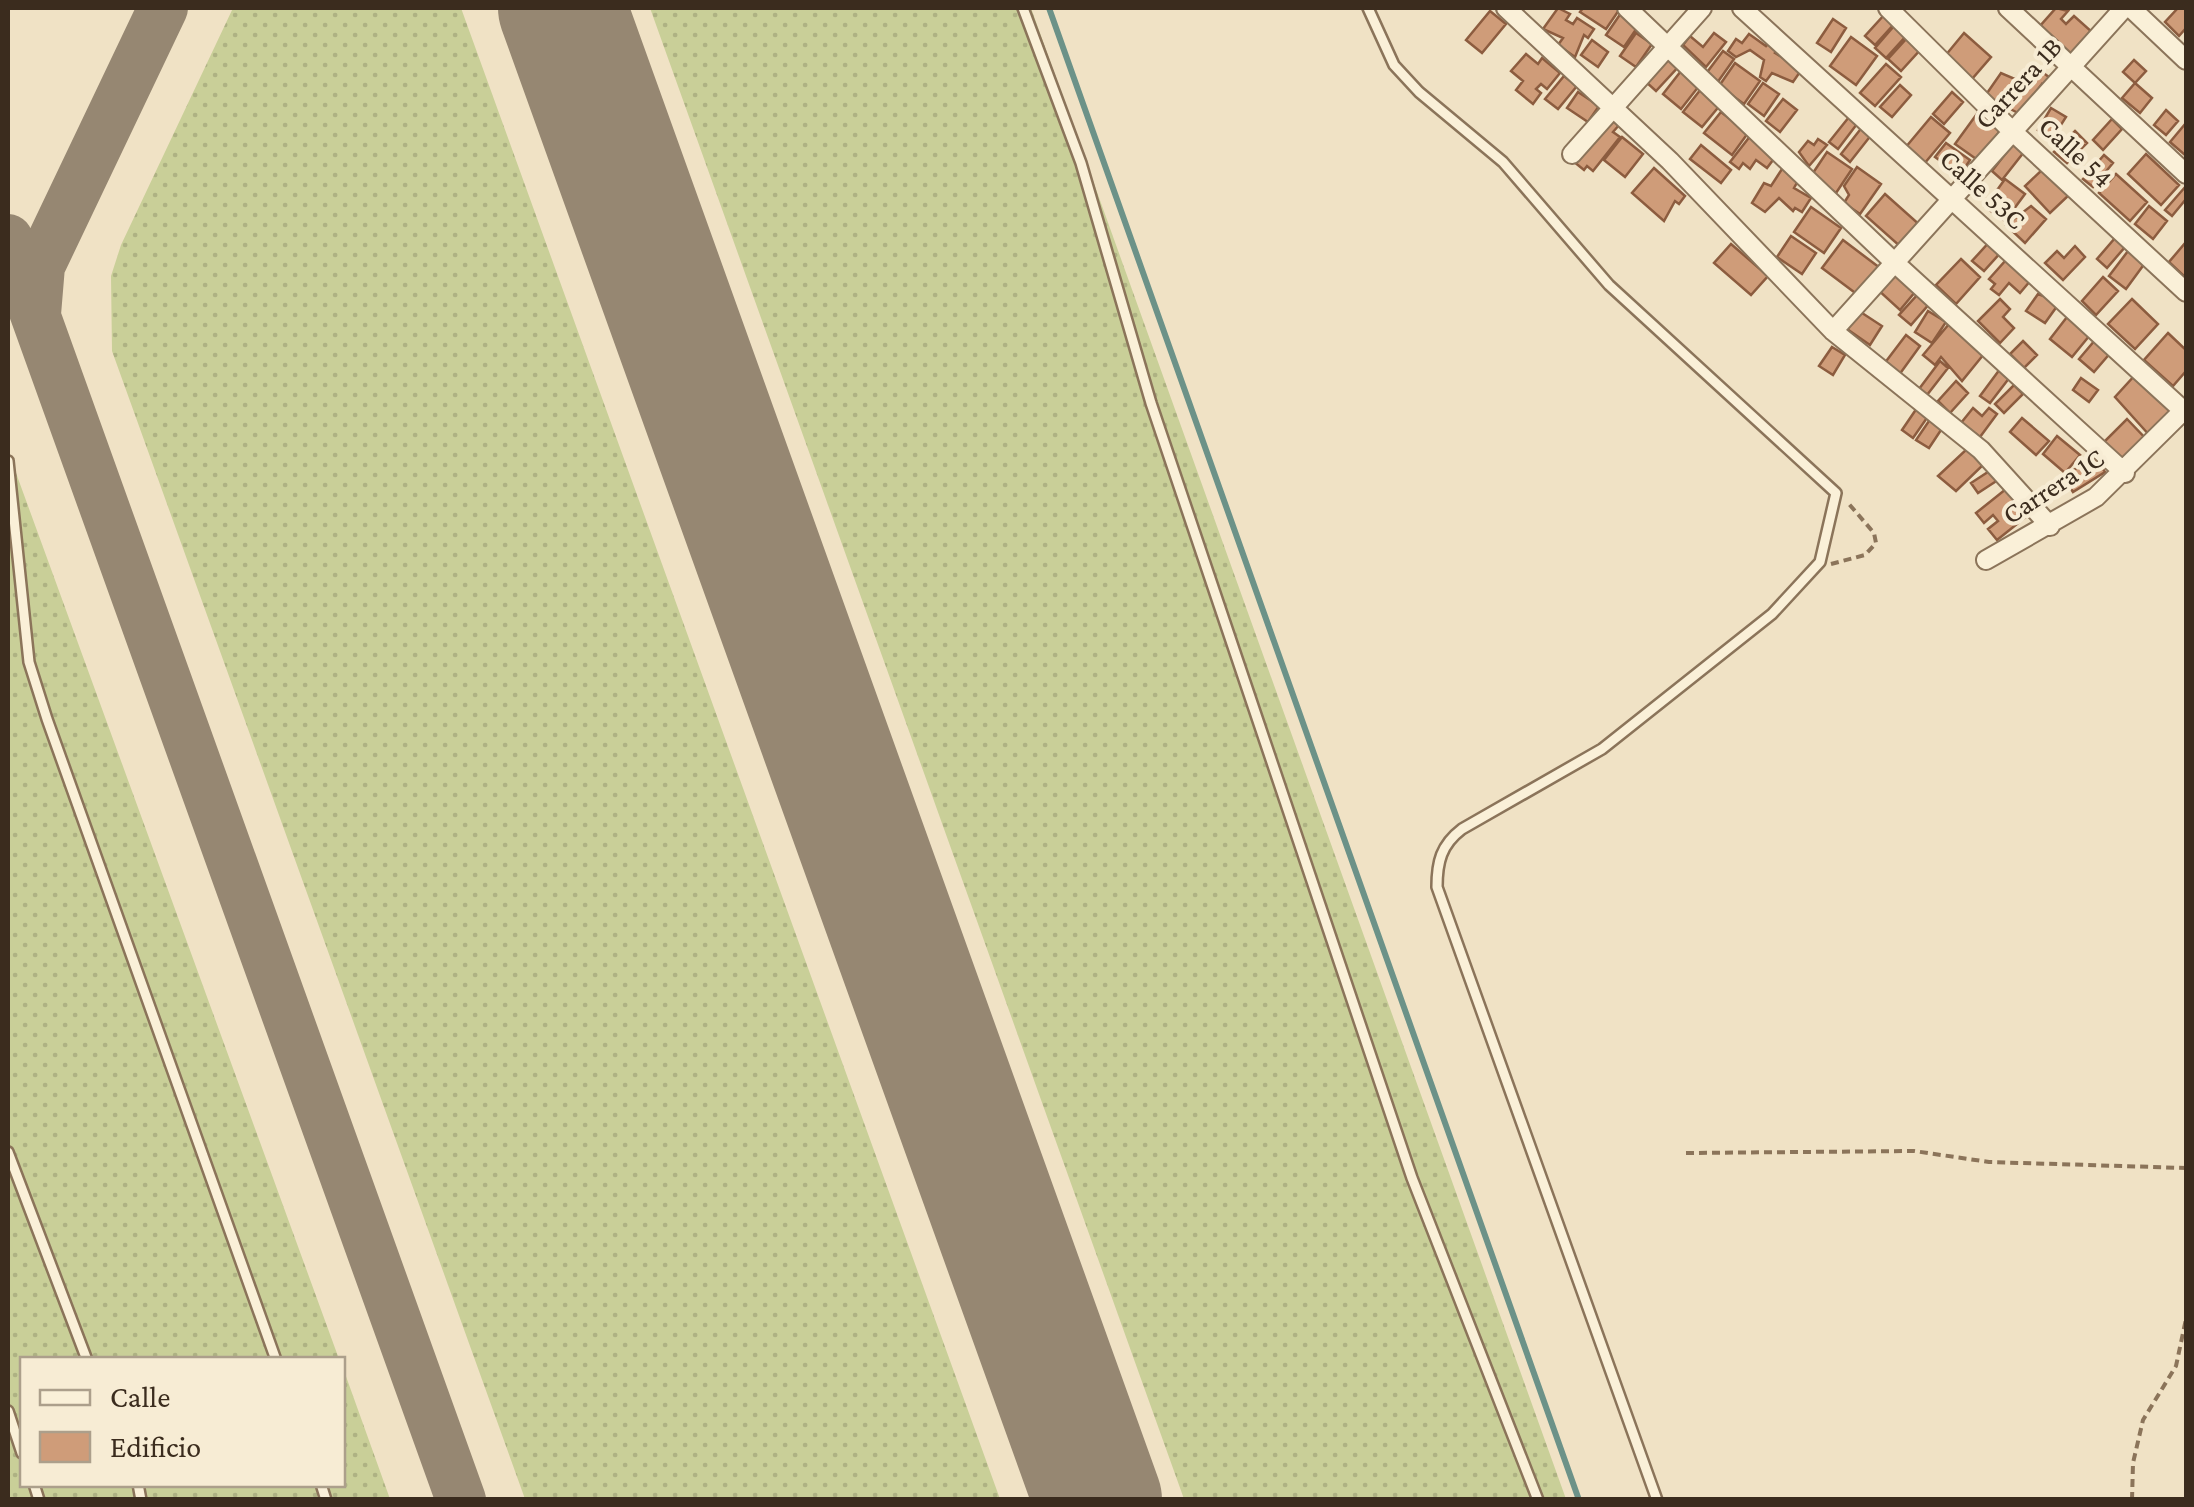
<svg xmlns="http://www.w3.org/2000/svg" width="2194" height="1507" font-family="'Crimson Pro',serif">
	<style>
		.grass { fill: url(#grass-dots) }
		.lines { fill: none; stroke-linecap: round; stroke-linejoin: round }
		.stream { stroke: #6c9288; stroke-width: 6 }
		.taxiway { stroke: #968772; stroke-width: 50 }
		.runway { stroke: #968772; stroke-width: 128 }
		.building { fill: #cf9c79; stroke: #8c5c3f; stroke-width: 2.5 }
		.lane-casing { stroke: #8b745a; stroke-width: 14 }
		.street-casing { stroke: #8b745a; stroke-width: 22 }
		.path { stroke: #8b745a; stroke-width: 4; stroke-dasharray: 8 5; stroke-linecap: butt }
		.lane { stroke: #faf0d8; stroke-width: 9 }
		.street { stroke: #faf0d8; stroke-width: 18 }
		.labels { text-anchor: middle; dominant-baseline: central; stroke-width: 8; stroke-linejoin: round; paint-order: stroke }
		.street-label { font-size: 28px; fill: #3b2c1e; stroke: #f7ecd4 }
	</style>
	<defs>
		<pattern id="grass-dots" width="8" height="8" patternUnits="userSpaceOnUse" patternTransform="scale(2.5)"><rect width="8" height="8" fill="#c9cf98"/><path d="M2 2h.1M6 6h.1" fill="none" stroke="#aeb283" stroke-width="1.8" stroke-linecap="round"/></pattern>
	</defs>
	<rect width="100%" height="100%" fill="#f0e2c5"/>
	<!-- grass -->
	<path class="grass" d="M233 8H461L1000 1499H525L112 351 111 276 121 245Z
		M650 8H1031L1566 1499H1184Z
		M8 451 339 1359 22 1360V1484H342L343 1368 390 1499 11 1500 8 1490Z"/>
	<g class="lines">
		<!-- stream -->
		<path class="stream" d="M1049 8 1579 1500"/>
		<!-- taxiway -->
		<path class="taxiway" d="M8 239 461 1500
			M36 314 40 266 163 8"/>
		<!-- runway -->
		<path class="runway" d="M562 8 1098 1500"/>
	</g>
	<!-- building -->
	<path class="building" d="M1558 8 1570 14 1566 20 1573 24 1577 18 1594 29 1588 38 1584 35 1575 57 1558 45 1563 38 1543 29Z
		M1583 8H1616L1619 10 1606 29 1580 12Z
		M2056 8 2068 11 2061 19 2066 24 2074 16 2092 32 2071 55 2040 26Z
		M2178 8H2186V28L2179 36 2165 22Z
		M1490 11 1506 24 1482 53 1466 40Z
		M1621 13 1639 25 1624 47 1606 35Z
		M1885 14 1895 23 1875 45 1865 36Z
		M1833 19 1846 28 1831 52 1817 43Z
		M1894 26 1906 36 1886 58 1875 48Z
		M1636 33 1652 44 1636 67 1620 56Z
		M1714 33 1726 42 1706 67 1683 45 1690 36 1703 47Z
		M1964 33 1991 57 1972 79 1945 56Z
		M1749 34 1766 46 1769 43 1778 49 1775 53 1802 69 1793 82 1772 73 1766 81 1760 77 1764 60 1750 50 1736 57 1728 51 1736 39 1742 43Z
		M1851 37 1877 56 1856 85 1830 66Z
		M1908 37 1921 49 1901 71 1888 59Z
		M1592 40 1608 52 1598 67 1581 55Z
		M1723 51 1734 59 1717 83 1705 75Z
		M1526 54 1538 64 1542 58 1560 73 1547 89 1541 84 1536 89 1541 93 1533 104 1516 90 1523 81 1511 71Z
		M1670 56 1680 65 1656 91 1646 82Z
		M2134 60 2146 71 2135 83 2123 72Z
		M1735 63 1760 81 1744 104 1719 86Z
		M1886 64 1901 77 1875 106 1860 93Z
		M2038 69 2053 80 2047 89 2042 84 2020 114 1985 96 2001 73 2024 83Z
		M1681 71 1699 86 1681 109 1663 94Z
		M1564 76 1577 86 1558 109 1545 99Z
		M1763 83 1779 94 1764 116 1748 104Z
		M2135 83 2152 98 2140 113 2122 98Z
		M1900 85 1911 95 1892 117 1880 107Z
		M1701 89 1721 104 1702 127 1683 112Z
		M1578 92 1599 106 1588 122 1567 108Z
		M1952 92 1963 102 1944 124 1933 114Z
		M1783 99 1797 110 1780 132 1766 121Z
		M2051 108 2066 117 2052 139 2038 130Z
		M2166 110 2178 121 2166 135 2154 125Z
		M1979 111 2002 128 1979 161 1955 144Z
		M1721 112 1748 133 1732 155 1704 133Z
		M1609 115 1620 124 1613 132 1620 137 1593 171 1587 166 1584 170 1573 161Z
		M1849 117 1857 124 1838 149 1829 142Z
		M1931 117 1950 133 1924 164 1905 148Z
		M2112 119 2122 129 2103 150 2093 140Z
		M2186 123V153L2185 155 2170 142Z
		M1863 126 1872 134 1850 162 1841 154Z
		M2075 131 2087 143 2067 163 2054 152Z
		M1751 135 1773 160 1767 168 1756 160 1750 169 1743 163 1739 169 1730 162Z
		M1622 137 1643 154 1625 177 1604 160Z
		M1818 139 1827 145 1809 166 1799 152 1808 141 1814 145Z
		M1946 143 1970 160 1960 175 1935 157Z
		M2013 144 2024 152 2002 180 1992 171Z
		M1701 145 1731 170 1721 183 1690 159Z
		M1827 152 1852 169 1836 193 1811 176Z
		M2146 154 2179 185 2161 205 2128 174Z
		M2104 155 2113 163 2093 187 2083 179Z
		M1857 167 1881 184 1860 214 1844 203 1849 195 1844 186Z
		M1654 168 1685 196 1679 204 1675 201 1664 221 1632 193Z
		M2044 168 2069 195 2050 213 2025 186Z
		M1782 169 1799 179 1794 188 1811 198 1802 212 1795 208 1793 211 1779 198 1765 212 1752 203 1764 183 1771 186Z
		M2116 174 2147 202 2130 221 2099 193Z
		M2005 179 2025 194 2005 221 1985 207Z
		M2186 186V199L2172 216 2165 210Z
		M1885 194 1921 226 1902 248 1866 216Z
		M2031 206 2046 219 2025 243 2006 225Z
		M2149 206 2167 221 2153 239 2135 224Z
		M1811 207 1841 228 1824 253 1794 232Z
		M1791 236 1816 253 1802 274 1777 257Z
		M2115 238 2125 247 2107 268 2097 259Z
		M1992 239 2003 250 1984 271 1972 261Z
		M1843 240 1880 268 1858 295 1822 268Z
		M2186 242V278L2169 262Z
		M1731 244 1768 276 1751 295 1714 263Z
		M2075 246 2085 257 2063 280 2045 263 2057 251 2064 258Z
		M2128 251 2145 263 2126 289 2109 276Z
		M1961 259 1980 277 1956 304 1936 285Z
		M2006 260 2031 280 2020 293 2009 283 1999 295 1991 289 1995 284 1989 279Z
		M1893 271 1915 292 1900 310 1877 289Z
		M2103 277 2118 291 2096 315 2082 301Z
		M1919 293 1930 303 1911 325 1899 315Z
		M2038 294 2060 302 2045 323 2026 311Z
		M2000 299 2010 309 2003 317 2014 328 2000 343 1978 321Z
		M2132 299 2158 324 2135 349 2108 324Z
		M1859 311 1882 326 1870 345 1847 329Z
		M1928 311 1946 322 1932 343 1915 332Z
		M2067 317 2090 335 2072 357 2050 339Z
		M1949 324 1984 354 1962 381 1941 357 1935 365 1923 355Z
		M2168 333 2186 350V371L2173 386 2144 360Z
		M1906 335 1920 346 1899 375 1884 364Z
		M2096 339 2112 351 2094 372 2079 359Z
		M2023 341 2037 355 2024 368 2010 354Z
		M1832 347 1845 355 1833 375 1819 366Z
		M1940 361 1948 368 1927 395 1919 389Z
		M2000 369 2010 377 1990 403 1980 396Z
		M2136 374 2175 411 2151 437 2115 397Z
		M2081 378 2098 390 2089 402 2073 390Z
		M1956 381 1968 393 1950 413 1938 401Z
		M2014 385 2023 394 2004 413 1995 404Z
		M1917 408 1929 415 1913 438 1902 430Z
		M1973 408 1982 416 1989 408 1997 414 1980 437 1961 423Z
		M1931 418 1943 427 1929 448 1916 440Z
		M2022 418 2049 441 2036 455 2010 432Z
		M2127 419 2148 441 2126 463 2104 442Z
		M2057 436 2080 455 2065 473 2043 454Z
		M1968 448 1983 465 1956 491 1938 476Z
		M2095 456 2105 472 2073 492 2063 477Z
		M1991 470 1998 480 1978 493 1971 483Z
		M2006 489 2027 516 1997 540 1988 529 1998 521 1993 515 1984 523 1976 513Z"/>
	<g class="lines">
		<!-- lane casing -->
		<g class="lane-casing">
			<path id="lane" d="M1023 8 1081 163 1151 403 1412 1178 1538 1500
				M1368 8 1394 65 1419 92 1503 162 1609 285 1836 493 1820 562 1772 614 1602 749 1462 829C1441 845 1437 862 1437 887L1657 1500
				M8 461 29 662 47 719 276 1360
				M8 1152 87 1360
				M8 1411 22 1453
				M34 1484 39 1500
				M138 1484 141 1500
				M321 1484 326 1500"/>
		</g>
		<!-- street casing -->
		<g class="street-casing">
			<path id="street" d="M1506 8 1670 161 1833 331 1981 450 2050 526
				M1627 8 1895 263 2125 473
				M1742 8 2186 413
				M1888 8 2011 130 2186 292
				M2008 8 2186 174
				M2131 8 2186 60
				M1572 154 1702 8
				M1833 331 2124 8
				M1986 560 2096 497 2186 408"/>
		</g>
		<!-- path -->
		<path class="path" d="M1831 564 1865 555 1876 543 1874 533 1849 504
			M1686 1153 1914 1151 1989 1162 2186 1168
			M2132 1500 2133 1463 2143 1420 2176 1366 2186 1319"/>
		<!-- lane -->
		<use href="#lane" class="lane"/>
		<!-- street -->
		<use href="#street" class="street"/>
	</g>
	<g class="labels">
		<!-- street labels -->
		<g class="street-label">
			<text transform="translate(2018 83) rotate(-47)">Carrera 1B</text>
			<text transform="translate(2076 152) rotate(43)">Calle 54</text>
			<text transform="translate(1983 189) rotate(42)">Calle 53C</text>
			<text transform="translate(2053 486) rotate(-33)">Carrera 1C</text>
		</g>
	</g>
	<!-- border -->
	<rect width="2194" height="1507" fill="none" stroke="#3b2c1e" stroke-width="20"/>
	<!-- legend -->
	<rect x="20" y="1357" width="325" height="130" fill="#f7ecd4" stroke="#ac9f8b" stroke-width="2.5"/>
	<rect x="40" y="1390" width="50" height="15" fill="#faf0d8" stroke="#ac9f8b" stroke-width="2.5"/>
	<text x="110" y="1407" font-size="30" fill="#3b2c1e">Calle</text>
	<rect x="40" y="1432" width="50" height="30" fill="#cf9c79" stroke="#ac9f8b" stroke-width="2.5"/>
	<text x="110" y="1457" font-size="30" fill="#3b2c1e">Edificio</text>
</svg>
